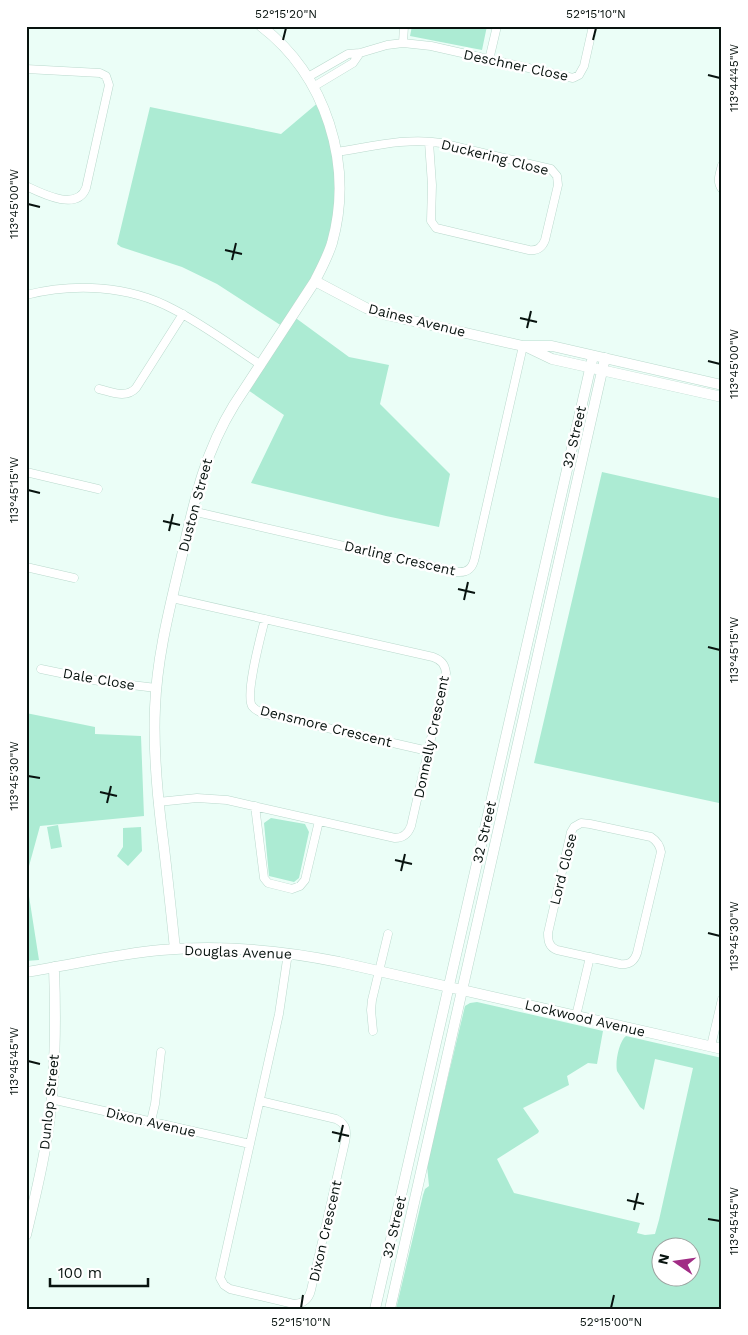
<svg xmlns="http://www.w3.org/2000/svg" width="748" height="1335" font-family="'Work Sans',sans-serif">
	<style>
		.green { fill: #acebd3; fill-rule: evenodd }
		.lines { fill: none; stroke-linecap: round; stroke-linejoin: round }
		.minor-casing { stroke: #bad9cd; stroke-width: 9 }
		.tertiary-casing { stroke: #bad9cd; stroke-width: 11 }
		.minor { stroke: #fff; stroke-width: 8 }
		.tertiary { stroke: #fff; stroke-width: 10 }
		.ticks { fill: none; stroke: #08130f; stroke-width: 2 }
		.labels { text-anchor: middle; dominant-baseline: central; stroke-width: 5; stroke-linejoin: round; paint-order: stroke }
		.street-label { font-size: 14px; fill: #08130f; stroke: #fff }
		.neatline { fill: none; stroke: #08130f; stroke-width: 2 }
		.ticks-label { font-size: 12px; text-anchor: middle; fill: #08130f }
	</style>
	<rect width="100%" height="100%" fill="#ebfef7"/>
	<!-- green -->
	<path class="green" d="M412 26H487L482 50 410 36Z
		M320 101 337 152 332 242 293 316 349 357 389 365 380 404 450 474 439 527 386 516 251 483 284 415 245 388 285 328 217 284 182 267 121 247 117 244 150 107 281 134Z
		M602 472 722 499V791L719 803 534 763Z
		M26 713 95 727V734L141 736 144 816 40 826 26 877Z
		M271 818 305 824 309 832 299 878 294 882 269 876 264 823Z
		M58 825 62 847 51 849 47 827Z
		M141 827 142 851 128 866 117 856 123 847V828Z
		M26 877 39 960 26 961Z
		M477 1002 603 1031 597 1064 588 1063 567 1076 569 1085 523 1108 539 1131 538 1133 497 1159 514 1193 640 1223 637 1233 645 1235 655 1234 659 1220 693 1068 655 1059 644 1110 640 1107 617 1071C615 1062 619 1041 626 1036L722 1058V1309H396L423 1195 425 1189 429 1186 427 1165 465 1006 470 1003ZM660 1248H690V1278H660Z"/>
	<g class="lines">
		<!-- minor casing -->
		<g class="minor-casing">
			<path id="minor" d="M403 43 404 26
				M489 60 497 26
				M26 69 100 73 106 76 109 85 86 188C77 212 41 193 26 186
				M308 77 348 54 360 53 387 45 403 43 431 46 573 78 579 75 584 66 593 26
				M313 87 353 63 360 53
				M337 152C370 147 407 137 441 143L551 169 557 176 558 185 545 240C542 248 537 251 529 250L436 228 431 221 432 185 429 142
				M722 165C720 173 716 182 722 189
				M26 295C74 283 128 285 173 309 204 325 232 346 261 365
				M99 389C112 392 126 399 136 388L183 314
				M26 472 98 489
				M192 511 457 572C469 573 473 567 475 557L523 346
				M26 567 74 578
				M265 619C261 635 245 694 252 706 255 710 258 711 262 713L428 751
				M41 669 99 681 156 688
				M158 802 197 798 227 800 395 838C403 838 408 834 411 826L446 673C445 664 441 660 433 657L172 598
				M255 806 264 878 268 883 292 889 300 886 305 880 319 821
				M581 823 590 824 651 837C657 841 660 845 661 852L637 953C634 962 629 965 620 964L557 950C549 947 548 941 548 933L571 832 574 827Z
				M576 1016 590 957
				M373 1031 371 1010 372 1000 388 934
				M711 1046 722 999
				M51 1099 250 1144
				M260 1101 336 1119C347 1124 347 1132 345 1142L311 1290C309 1299 303 1304 294 1304L230 1289 224 1285 220 1278 279 1014 288 953
				M151 1121 155 1104 161 1052"/>
		</g>
		<!-- tertiary casing -->
		<g class="tertiary-casing">
			<path id="tertiary" d="M315 281 366 308 387 315 523 346H552L722 385
				M527 347 552 359 722 397
				M175 949C171 910 167 871 162 832 157 791 153 750 155 708 157 654 171 603 183 551 195 498 205 452 234 405L315 281C321 269 328 256 332 243 354 164 326 76 261 26
				M26 972C71 965 116 954 161 950 220 945 280 950 339 962L722 1049
				M26 1235C34 1202 42 1170 47 1137 56 1081 56 1023 54 967
				M375 1309 593 356
				M390 1309 605 358"/>
		</g>
		<!-- minor -->
		<use href="#minor" class="minor"/>
		<!-- tertiary -->
		<use href="#tertiary" class="tertiary"/>
	</g>
	<!-- ticks -->
	<path class="ticks" d="M283 40 286 28M593 40 596 28M708 75 720 78M28 204 40 207M225 250 242 254M232 260 236 243M520 318 537 322M527 328 531 311M708 361 720 364M28 490 40 493M163 521 180 525M169 531 173 514M458 589 475 593M464 600 468 582M708 647 720 650M28 776 40 778M100 792 117 796M107 803 111 786M395 860 412 864M401 871 405 854M708 933 720 936M28 1061 40 1064M332 1132 349 1136M339 1142 343 1125M627 1200 644 1204M634 1210 638 1193M708 1219 720 1221M301 1308 303 1295M611 1308 614 1295"/>
	<g class="labels">
		<!-- street labels -->
		<g class="street-label">
			<text transform="translate(516 65) rotate(12)">Deschner Close</text>
			<text transform="translate(495 157) rotate(14)">Duckering Close</text>
			<text transform="translate(417 320) rotate(14)">Daines Avenue</text>
			<text transform="translate(574 437) rotate(-77)">32 Street</text>
			<text transform="translate(195 505) rotate(-75)">Duston Street</text>
			<text transform="translate(400 558) rotate(13)">Darling Crescent</text>
			<text transform="translate(99 679) rotate(10)">Dale Close</text>
			<text transform="translate(326 726) rotate(14)">Densmore Crescent</text>
			<text transform="translate(431 737) rotate(-78)">Donnelly Crescent</text>
			<text transform="translate(484 832) rotate(-77)">32 Street</text>
			<text transform="translate(563 869) rotate(-76)">Lord Close</text>
			<text transform="translate(238 952) rotate(2)">Douglas Avenue</text>
			<text transform="translate(585 1018) rotate(13)">Lockwood Avenue</text>
			<text transform="translate(49 1102) rotate(-84)">Dunlop Street</text>
			<text transform="translate(151 1122) rotate(13)">Dixon Avenue</text>
			<text transform="translate(394 1227) rotate(-77)">32 Street</text>
			<text transform="translate(325 1231) rotate(-77)">Dixon Crescent</text>
		</g>
	</g>
	<!-- border -->
	<rect width="748" height="1335" fill="none" stroke="#ffffff" stroke-width="55"/>
	<!-- north arrow -->
	<g transform="translate(676 1262) rotate(283)"><circle r="24" fill="#ffffff" stroke="#9ca19f"/>
	<path d="M0-4L9 19L0 12L-9 19Z" fill="#a12c85"/>
	<text y="-8" font-size="14" font-weight="bold" text-anchor="middle" fill="#08130f">N</text>
	</g>
	<!-- scale -->
	<path d="M50 1278v8h98v-8" fill="none" stroke="#08130f" stroke-width="2.5"/>
	<text x="58" y="1278" font-size="15" fill="#08130f" stroke="#ffffff" stroke-width="4" paint-order="stroke">100 m</text>
	<rect x="28" y="28" width="692" height="1280" class="neatline"/>
	<g class="ticks-label">
		<text x="286" y="18">52°15'20"N</text>
		<text x="596" y="18">52°15'10"N</text>
		<text transform="translate(734 78) rotate(-90)" y="4">113°44'45"W</text>
		<text transform="translate(14 204) rotate(-90)" y="4">113°45'00"W</text>
		<text transform="translate(734 364) rotate(-90)" y="4">113°45'00"W</text>
		<text transform="translate(14 490) rotate(-90)" y="4">113°45'15"W</text>
		<text transform="translate(734 650) rotate(-90)" y="4">113°45'15"W</text>
		<text transform="translate(14 776) rotate(-90)" y="4">113°45'30"W</text>
		<text transform="translate(734 936) rotate(-90)" y="4">113°45'30"W</text>
		<text transform="translate(14 1061) rotate(-90)" y="4">113°45'45"W</text>
		<text transform="translate(734 1221) rotate(-90)" y="4">113°45'45"W</text>
		<text x="301" y="1326">52°15'10"N</text>
		<text x="611" y="1326">52°15'00"N</text>
	</g>
</svg>
